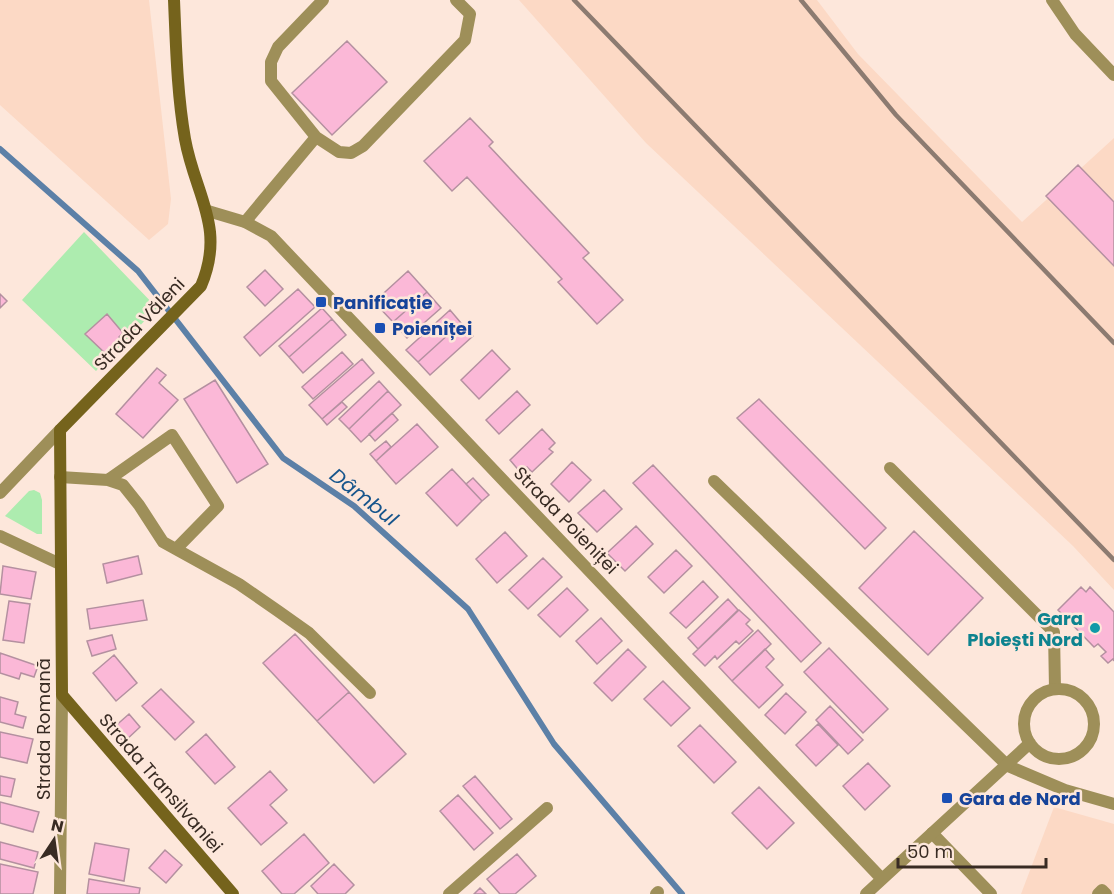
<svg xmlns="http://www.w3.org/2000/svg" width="1114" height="894" font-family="Poppins,sans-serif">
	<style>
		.built { fill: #fcd9c5 }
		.green { fill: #adecaf }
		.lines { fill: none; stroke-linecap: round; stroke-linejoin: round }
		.stream { stroke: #5c80a7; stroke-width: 6 }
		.building { fill: #fbb8d7; stroke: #b490a0; stroke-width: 1.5 }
		.lane { stroke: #9e8f59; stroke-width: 12 }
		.street { stroke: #9e8f59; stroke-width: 12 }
		.secondary { stroke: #75631c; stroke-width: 12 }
		.rail { stroke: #8c7b71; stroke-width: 4.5 }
		.transit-dot { fill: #1a4fb4; stroke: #fde7db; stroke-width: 2 }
		.culture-dot { fill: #0f9aa8; stroke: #fde7db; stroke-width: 2 }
		.labels { text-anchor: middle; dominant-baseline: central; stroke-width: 5; stroke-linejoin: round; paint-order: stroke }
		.transit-label { font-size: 18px; font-weight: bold; fill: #164399; stroke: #fde7db; text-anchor: start }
		.street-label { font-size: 18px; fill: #382b23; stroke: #fde7db }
		.culture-label { font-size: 18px; font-weight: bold; fill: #0d838f; stroke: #fde7db; text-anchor: end }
		.water-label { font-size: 20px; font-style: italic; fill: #17558c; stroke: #fde7db }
	</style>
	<rect width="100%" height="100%" fill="#fde7db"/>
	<!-- built -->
	<path class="built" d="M0 0H149L171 199 168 224 149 240 0 105Z
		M519 0H817L858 54 1022 222 1114 138V590L1073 546 646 143Z
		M1054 807 1114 824V894H1021Z"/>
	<!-- green -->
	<path class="green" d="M84 232 157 308 96 371 22 300Z
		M34 490 40 493 42 500V534H37L5 516 29 491Z"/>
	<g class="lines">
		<!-- stream -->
		<path class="stream" d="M0 149 138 271 283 458 354 506 468 609 554 744 682 894"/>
	</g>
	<!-- building -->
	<path class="building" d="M347 41 387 82 332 135 292 93Z
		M470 118 493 142 489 146 589 253 583 258 623 300 597 324 558 282 562 279 467 177 452 191 424 161Z
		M1078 165 1114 202V266L1046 196Z
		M265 270 283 289 265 306 247 287Z
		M408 271 427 292 393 322 374 302Z
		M298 289 315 307 260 356 244 337Z
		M427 292 441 308 407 338 393 322Z
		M0 294 7 301 0 308Z
		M322 308 332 319 289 357 279 346Z
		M450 310 461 323 418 362 406 350Z
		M107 314 123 333 119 337 123 341 107 355 85 334Z
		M332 319 346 335 303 373 289 357Z
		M461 323 473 336 430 375 418 362Z
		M492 350 510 369 479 399 461 380Z
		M342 352 353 364 313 399 302 387Z
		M362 359 374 373 322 419 309 405Z
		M157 368 166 375 159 383 178 400 143 438 116 414Z
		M215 380 268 464 237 483 184 399Z
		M379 381 388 391 349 429 339 419Z
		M388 391 401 405 361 442 349 429Z
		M517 391 530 405 499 434 486 420Z
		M759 399 886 528 865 549 737 418Z
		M342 402 347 407 327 425 322 419Z
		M392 413 398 420 375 441 369 434Z
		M417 424 438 447 396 484 376 461Z
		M542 429 555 443 549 449 553 452 532 472 527 467 521 473 510 460Z
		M386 441 391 447 376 461 370 454Z
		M572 462 591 480 569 502 551 484Z
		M653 465 821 643 801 662 633 483Z
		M452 469 482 501 457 526 426 493Z
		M473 478 489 495 482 501 466 484Z
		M604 490 622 509 597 532 578 513Z
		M636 526 653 544 625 571 607 553Z
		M914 531 983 598 928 655 859 588Z
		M505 532 527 556 497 583 476 559Z
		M676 550 692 566 664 593 648 577Z
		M138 556 142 574 107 583 103 564Z
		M543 558 562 577 528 609 509 590Z
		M3 566 36 572 31 599 0 594Z
		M703 581 718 597 686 628 670 613Z
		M1081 587 1086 592 1090 587 1114 612V661L1113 659 1108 663 1101 656 1106 652 1098 644 1094 647 1058 610Z
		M567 588 588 610 560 637 538 615Z
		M728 599 738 610 698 649 688 638Z
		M143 600 147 620 90 629 87 609Z
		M9 601 30 604 24 643 3 640Z
		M739 610 750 620 746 624 753 631 739 644 736 641 717 659 715 656 705 666 693 654Z
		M601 618 622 641 597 664 576 641Z
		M758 630 771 644 732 681 719 667Z
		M295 634 349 692 317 721 263 663Z
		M112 635 116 649 92 656 87 641Z
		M829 648 888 709 863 733 804 672Z
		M628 649 646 667 612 701 594 683Z
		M765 649 774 659 766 667 783 685 759 708 732 681Z
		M0 653 38 666 34 677 21 673 19 679 0 673Z
		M114 655 137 683 116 701 93 673Z
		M663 681 690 708 671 726 644 699Z
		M161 689 194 722 175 740 142 706Z
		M349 692 406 754 374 783 317 721Z
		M786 693 806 712 785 734 765 715Z
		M0 697 18 702 15 714 26 717 23 728 0 722Z
		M830 706 863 740 848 754 816 720Z
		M129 714 140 727 124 742 112 729Z
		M818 724 838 745 816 766 796 745Z
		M700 725 736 762 714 783 678 746Z
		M0 732 33 739 27 763 0 757Z
		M206 734 235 767 215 784 186 752Z
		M868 763 890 786 865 810 843 786Z
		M270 771 287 790 270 805 287 823 261 845 228 808Z
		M0 776 15 779 11 797 0 795Z
		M475 776 512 819 500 829 463 786Z
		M759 787 794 823 767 849 732 813Z
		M458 795 493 833 474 850 440 811Z
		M0 802 39 812 33 832 0 823Z
		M304 834 329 863 294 894H282L262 871Z
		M0 842 38 852 34 868 0 859Z
		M95 843 129 849 124 881 89 874Z
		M165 850 182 865 166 883 149 868Z
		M517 854 536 876 515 894H500L487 879Z
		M0 864 38 872 33 894H0Z
		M334 864 354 885 345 894H318L311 886Z
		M89 879 140 888 139 894H87Z
		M480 888 486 894H474Z"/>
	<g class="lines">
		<!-- lane -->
		<path class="lane" d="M323 0 278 47 271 62V81L316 137 339 152 351 153 363 146 465 40 470 14 456 0
			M1052 0 1075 34 1114 75
			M245 222 316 137
			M890 468 1054 632 1055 689
			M60 477 108 480 123 485 139 505 163 542 239 584 278 611 309 633 370 693
			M108 480 172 435 218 506 176 549
			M714 481 1008 766 1065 790 1114 804
			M932 833 991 894
			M1098 894 1102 890 1106 894"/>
		<!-- street -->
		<path class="street" d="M208 211 245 222 271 236 882 879
			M0 493 60 430
			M0 536 60 564
			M1024 724a35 35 0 1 1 70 0a35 35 0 1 1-70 0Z
			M60 894 62 695
			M449 894 547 808
			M656 894 658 892
			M866 894 1030 743"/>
		<!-- secondary -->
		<path class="secondary" d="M174 0C176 46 177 93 185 139 195 195 226 227 201 286L60 430 62 695 233 894"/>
		<!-- rail -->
		<path class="rail" d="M574 0 1114 560
			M801 0 896 115 1114 343"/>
	</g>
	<!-- markers -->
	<g class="transit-dot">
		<rect x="315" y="296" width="12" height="12" rx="3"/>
		<rect x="374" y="322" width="12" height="12" rx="3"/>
		<rect x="941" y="792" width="12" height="12" rx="3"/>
	</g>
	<circle class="culture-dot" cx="1095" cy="628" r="6"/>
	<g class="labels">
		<!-- transit labels -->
		<g class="transit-label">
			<text x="333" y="302">Panificație</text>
			<text x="392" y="328">Poieniței</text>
			<text x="959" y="798">Gara de Nord</text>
		</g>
		<!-- street labels -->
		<g class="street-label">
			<text transform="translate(139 324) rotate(-46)">Strada Văleni</text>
			<text transform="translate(566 520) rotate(46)">Strada Poieniței</text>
			<text transform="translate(43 729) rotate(-90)">Strada Romană</text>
			<text transform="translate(161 783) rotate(49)">Strada Transilvaniei</text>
		</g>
		<!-- culture labels -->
		<g class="culture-label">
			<text x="1083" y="618">Gara<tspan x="1083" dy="21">Ploiești Nord</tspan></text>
		</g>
		<!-- water labels -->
		<g class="water-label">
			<text transform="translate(364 497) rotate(38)">Dâmbul</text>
		</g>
	</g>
	<!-- north arrow -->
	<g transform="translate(54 840) rotate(13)" stroke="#fde7db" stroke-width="4.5" paint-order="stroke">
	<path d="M0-4.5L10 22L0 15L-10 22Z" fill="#382b23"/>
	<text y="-9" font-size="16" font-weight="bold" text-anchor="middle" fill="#382b23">N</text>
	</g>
	<!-- scale -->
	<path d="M898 858v9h148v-9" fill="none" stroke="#382b23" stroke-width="3"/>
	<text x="907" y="858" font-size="18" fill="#382b23" stroke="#fde7db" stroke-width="4.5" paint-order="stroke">50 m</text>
</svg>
